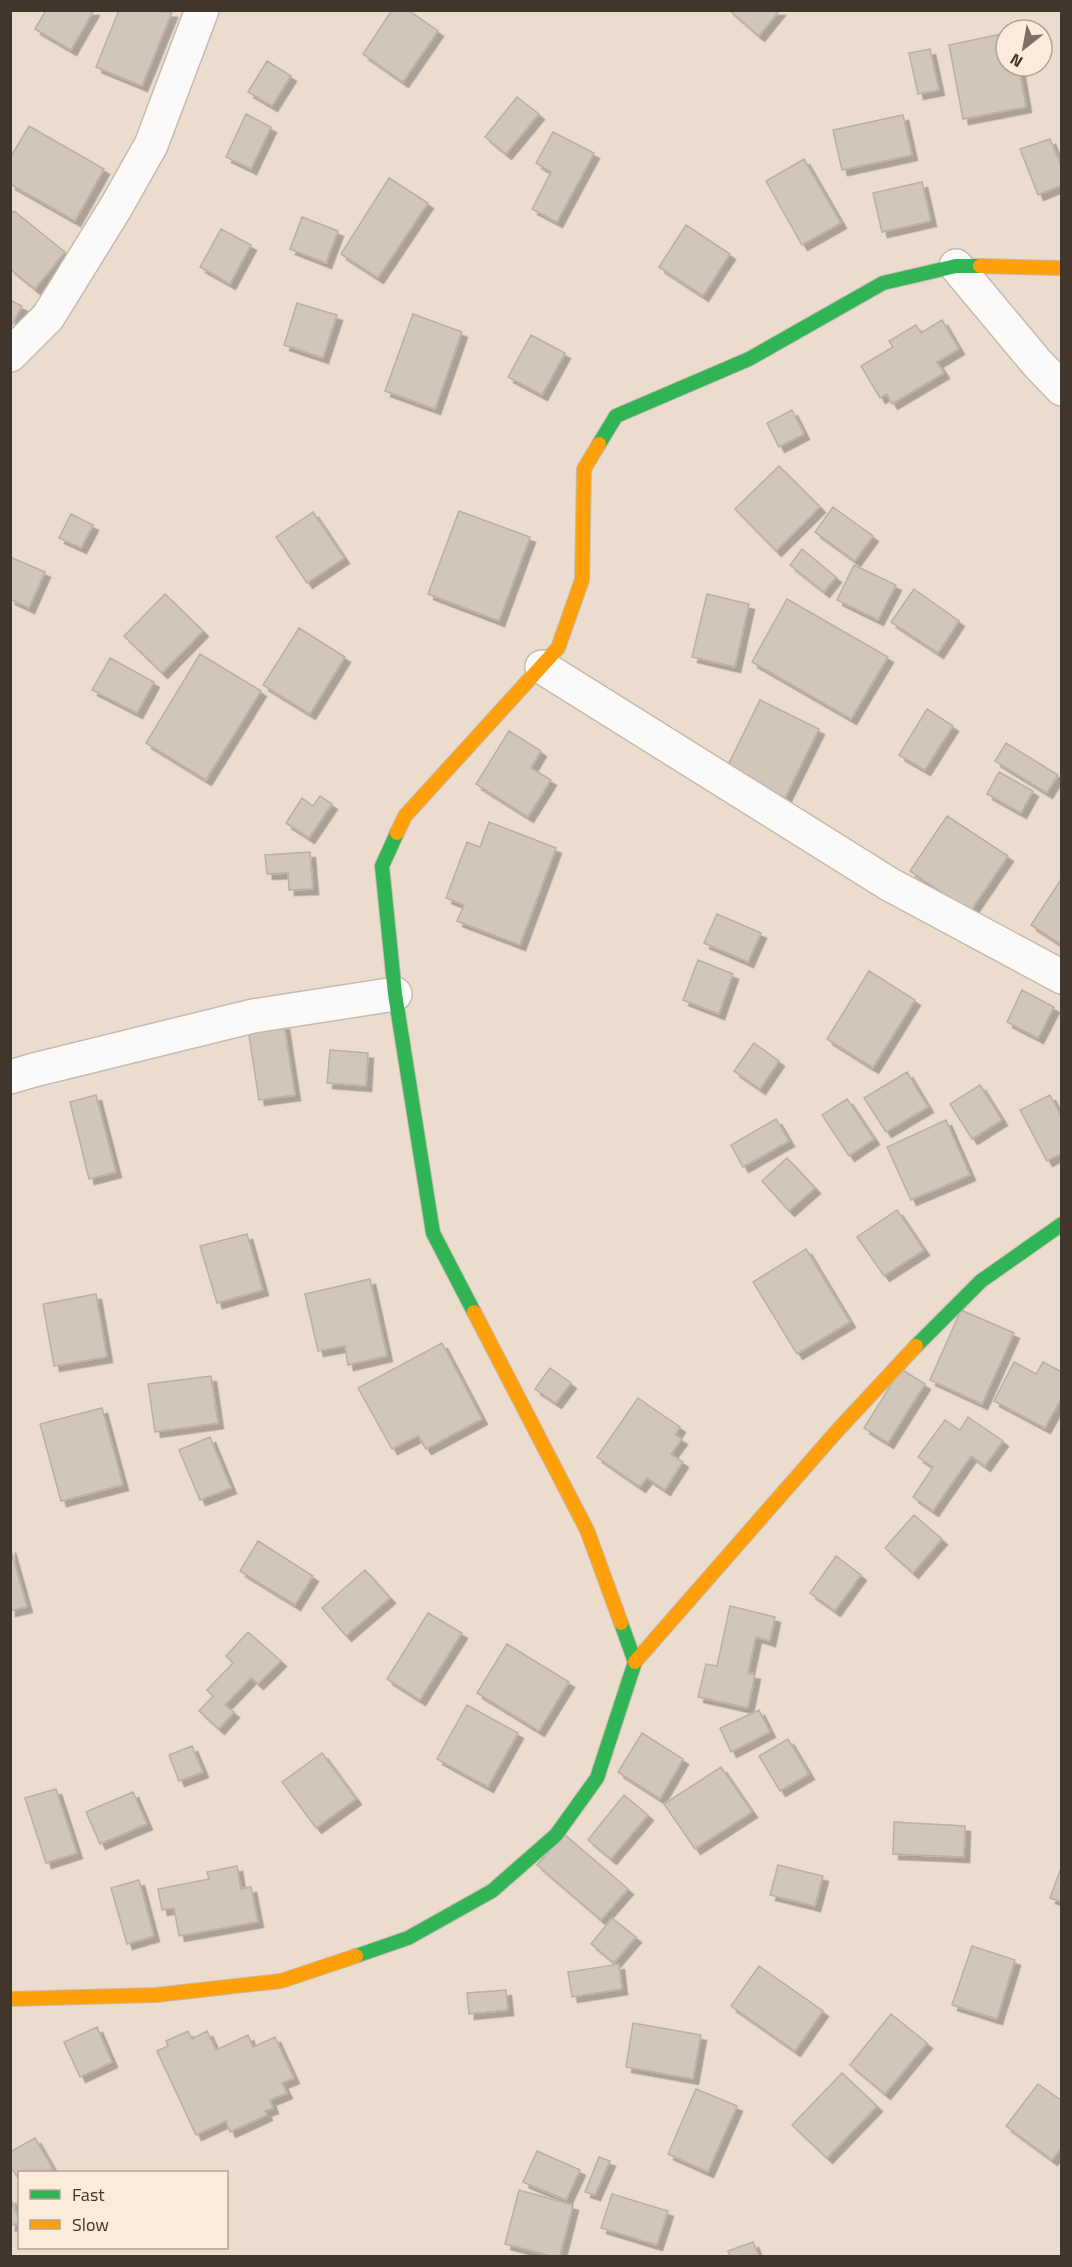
<svg xmlns="http://www.w3.org/2000/svg" width="1072" height="2267" font-family="'Titillium Web',sans-serif">
	<style>
		.building { fill: #d1c6ba; stroke: #bbb0a4; stroke-width: 1.5; filter: url(#shadow) }
		.lines { fill: none; stroke-linecap: round; stroke-linejoin: round }
		.street-casing { stroke: #c6baaf; stroke-width: 36 }
		.fast-casing { stroke: #c6baaf; stroke-width: 16 }
		.slow-casing { stroke: #c6baaf; stroke-width: 16 }
		.street { stroke: #fcfaf8; stroke-width: 33 }
		.fast { stroke: #30b455; stroke-width: 14 }
		.slow { stroke: #ff9f0a; stroke-width: 14 }
	</style>
	<defs>
		<filter id="shadow"><feDropShadow dx="5.5" dy="5.5" stdDeviation="0" flood-color="#0004"/></filter>
	</defs>
	<rect width="100%" height="100%" fill="#ebdcce"/>
	<!-- building -->
	<path class="building" d="M46 10H94L71 50 35 29Z
		M119 10 172 12 142 86 96 67Z
		M392 10H408L438 31 403 82 363 54Z
		M729 10H780L759 36Z
		M1006 33V66H1019L1026 107 963 119 949 45Z
		M930 49 939 90 918 94 909 53Z
		M267 61 291 76 272 106 248 92Z
		M517 97 539 114 506 154 485 137Z
		M246 114 271 127 251 169 226 157Z
		M903 115 912 155 842 170 833 130Z
		M29 126 104 169 75 221 10 184V158Z
		M553 132 594 153 557 222 532 209 551 172 536 163Z
		M1050 139 1062 168V185L1038 195 1020 149Z
		M804 159 841 223 802 245 766 181Z
		M389 178 428 203 378 278 341 254Z
		M922 182 931 221 882 232 873 193Z
		M14 211 65 252 35 289 10 269V216Z
		M302 217 338 231 326 263 290 249Z
		M686 225 730 254 703 296 659 267Z
		M221 229 251 245 230 284 200 267Z
		M10 300 22 306 10 328Z
		M297 303 337 315 323 358 284 345Z
		M413 314 462 332 435 409 385 391Z
		M942 320 959 349 937 362 944 373 892 404 887 394 880 398 861 366 893 347 889 341 916 325 921 333Z
		M531 335 565 353 542 395 508 377Z
		M792 410 804 434 779 447 767 423Z
		M779 466 820 507 776 551 735 509Z
		M833 507 873 536 855 561 815 532Z
		M459 511 530 537 499 621 428 594Z
		M313 512 344 558 307 583 276 537Z
		M71 514 93 525 81 548 59 538Z
		M802 549 836 577 824 592 790 565Z
		M10 557 45 572 29 608 10 599Z
		M854 565 896 585 878 620 837 600Z
		M914 589 959 621 938 653 891 622Z
		M165 594 203 631 162 673 124 636Z
		M707 594 749 604 735 667 692 657Z
		M787 599 888 657 851 719 752 662Z
		M299 628 345 657 310 714 263 685Z
		M200 654 261 691 206 780 146 743Z
		M110 658 154 682 137 713 92 690Z
		M760 700 819 729 785 798 726 769Z
		M927 709 953 726 925 770 899 755Z
		M509 731 541 751 531 768 551 780 528 817 476 784Z
		M1006 743 1058 775 1047 793 995 761Z
		M999 772 1033 791 1021 813 987 794Z
		M320 796 332 804 309 838 286 823 302 798 313 806Z
		M947 816 1008 856 970 912 910 871Z
		M489 822 556 848 520 945 457 921 464 905 446 898 467 842 480 847Z
		M310 852 313 889 289 890 288 873 267 874 265 855Z
		M1062 878V945L1031 925Z
		M717 914 761 933 748 962 704 943Z
		M698 960 733 974 719 1014 683 1000Z
		M869 971 915 1000 873 1068 827 1039Z
		M1022 990 1054 1007 1038 1038 1007 1022Z
		M284 1024 295 1095 259 1100 248 1029Z
		M754 1043 779 1061 760 1089 734 1071Z
		M330 1050 368 1053 366 1086 327 1083Z
		M907 1072 928 1107 886 1132 864 1098Z
		M980 1085 1002 1120 972 1139 950 1104Z
		M96 1095 116 1172 89 1179 70 1102Z
		M1050 1095 1062 1118V1153L1047 1161 1020 1110Z
		M847 1099 874 1139 849 1156 822 1115Z
		M776 1119 789 1141 743 1167 731 1145Z
		M946 1120 970 1175 911 1200 887 1147Z
		M787 1158 815 1188 789 1211 762 1181Z
		M897 1210 924 1250 884 1276 857 1237Z
		M247 1234 263 1290 217 1303 200 1246Z
		M806 1249 850 1322 797 1354 753 1282Z
		M370 1279 387 1356 348 1365 345 1346 318 1351 305 1294Z
		M96 1294 107 1357 54 1366 43 1304Z
		M961 1310 1014 1333 982 1404 930 1380Z
		M442 1343 482 1419 426 1449 418 1436 392 1449 358 1388Z
		M1014 1362 1036 1374 1043 1362 1062 1372V1397L1045 1428 994 1401Z
		M550 1368 571 1383 556 1403 535 1389Z
		M901 1369 925 1384 888 1443 864 1428Z
		M211 1376 218 1423 155 1432 148 1384Z
		M638 1398 680 1427 675 1435 682 1439 671 1454 683 1462 665 1490 647 1478 640 1487 597 1457Z
		M102 1408 123 1485 61 1501 40 1424Z
		M968 1417 1003 1441 985 1466 971 1456 933 1511 913 1497 933 1467 918 1457 945 1420 960 1430Z
		M210 1437 231 1488 200 1500 179 1450Z
		M914 1515 942 1539 913 1573 885 1548Z
		M258 1541 313 1576 295 1605 240 1571Z
		M10 1547 27 1607 10 1611Z
		M836 1556 861 1575 835 1611 810 1593Z
		M365 1570 390 1598 346 1636 322 1608Z
		M730 1606 775 1617 770 1641 756 1637 748 1673 755 1674 748 1708 698 1697 706 1664 717 1666Z
		M428 1613 462 1633 420 1700 387 1679Z
		M248 1632 281 1661 258 1684 251 1678 225 1705 234 1712 219 1729 199 1711 213 1696 207 1690 233 1663 226 1656Z
		M507 1644 569 1682 539 1731 477 1693Z
		M467 1705 518 1733 488 1787 437 1759Z
		M759 1710 770 1732 731 1752 720 1728Z
		M642 1733 683 1759 660 1799 618 1772Z
		M788 1739 809 1774 780 1791 759 1756Z
		M192 1746 203 1772 179 1781 169 1755Z
		M322 1753 356 1799 316 1828 282 1782Z
		M721 1767 752 1812 695 1849 664 1804Z
		M56 1789 77 1853 46 1863 25 1798Z
		M133 1792 147 1824 100 1844 86 1812Z
		M624 1795 648 1815 611 1859 588 1840Z
		M894 1822 965 1826 964 1857 893 1854Z
		M564 1834 628 1889 601 1920 537 1865Z
		M778 1865 823 1876 815 1906 770 1895Z
		M1062 1865V1902L1050 1898Z
		M237 1866 241 1889 251 1887 258 1922 179 1936 174 1908 162 1910 158 1889 209 1879 207 1872Z
		M139 1880 154 1936 127 1944 111 1888Z
		M612 1918 636 1937 614 1963 591 1944Z
		M972 1946 1015 1960 997 2019 952 2005Z
		M619 1964 622 1989 572 1997 568 1972Z
		M759 1966 823 2011 795 2051 731 2006Z
		M506 1990 508 2010 469 2014 467 1993Z
		M891 2014 927 2043 885 2094 850 2065Z
		M633 2023 701 2035 693 2079 626 2067Z
		M97 2027 112 2062 80 2077 64 2042Z
		M188 2031 192 2039 207 2031 216 2050 248 2035 253 2047 275 2037 294 2078 282 2083 287 2093 270 2100 273 2108 265 2111 267 2115 230 2132 226 2121 196 2135 157 2051 168 2046 166 2041Z
		M842 2073 877 2106 827 2158 792 2125Z
		M1038 2084 1062 2101V2147L1052 2160 1006 2126Z
		M696 2089 737 2106 708 2172 668 2154Z
		M35 2138 53 2169 47 2172H20V2181L10 2166V2152Z
		M537 2151 580 2170 566 2200 523 2182Z
		M599 2157 610 2161 595 2195 585 2192Z
		M519 2190 573 2205 560 2256H551L505 2244Z
		M612 2194 668 2211 657 2245 601 2228Z
		M10 2197 20 2222 10 2226Z
		M753 2242 759 2256H730L728 2251Z"/>
	<g class="lines">
		<!-- street casing -->
		<g class="street-casing">
			<path id="street" d="M956 266 1037 363 1062 389
				M10 355 48 317 116 207 151 145 202 10
				M542 667 889 884 1062 977
				M10 1077 34 1070 253 1016 395 994"/>
		</g>
		<!-- fast casing -->
		<g class="fast-casing">
			<path id="fast" d="M599 444 616 416 749 359 883 283 956 266H980
				M397 833 382 866 395 994 433 1233 474 1312
				M916 1346 981 1281 1062 1224
				M356 1956 408 1938 492 1891 556 1835 597 1778 635 1662 621 1623"/>
		</g>
		<!-- slow casing -->
		<g class="slow-casing">
			<path id="slow" d="M980 266 1062 268
				M397 833 405 816 558 648 582 580 584 469 599 444
				M474 1312 587 1530 621 1623
				M635 1662 837 1431 916 1346
				M10 1999 156 1995 281 1981 356 1956"/>
		</g>
		<!-- street -->
		<use href="#street" class="street"/>
		<!-- fast -->
		<use href="#fast" class="fast"/>
		<!-- slow -->
		<use href="#slow" class="slow"/>
	</g>
	<!-- border -->
	<rect width="1072" height="2267" fill="none" stroke="#41362c" stroke-width="24"/>
	<!-- legend -->
	<rect x="18" y="2171" width="210" height="78" fill="#fcebdb" stroke="#b1a395" stroke-width="1.5"/>
	<rect x="30" y="2190" width="30" height="9" fill="#30b455" stroke="#b1a395" stroke-width="1.5"/>
	<text x="72" y="2201" font-size="18" fill="#41362c">Fast</text>
	<rect x="30" y="2220" width="30" height="9" fill="#ff9f0a" stroke="#b1a395" stroke-width="1.5"/>
	<text x="72" y="2231" font-size="18" fill="#41362c">Slow</text>
	<!-- north arrow -->
	<g transform="translate(1024 48) rotate(211)"><circle r="28" fill="#fcebdb" stroke="#b1a395" stroke-width="1.5"/>
	<path d="M0-4.5L10 22L0 15L-10 22Z" fill="#7c7065"/>
	<text y="-9" font-size="16" font-weight="bold" text-anchor="middle" fill="#41362c">N</text>
	</g>
</svg>
